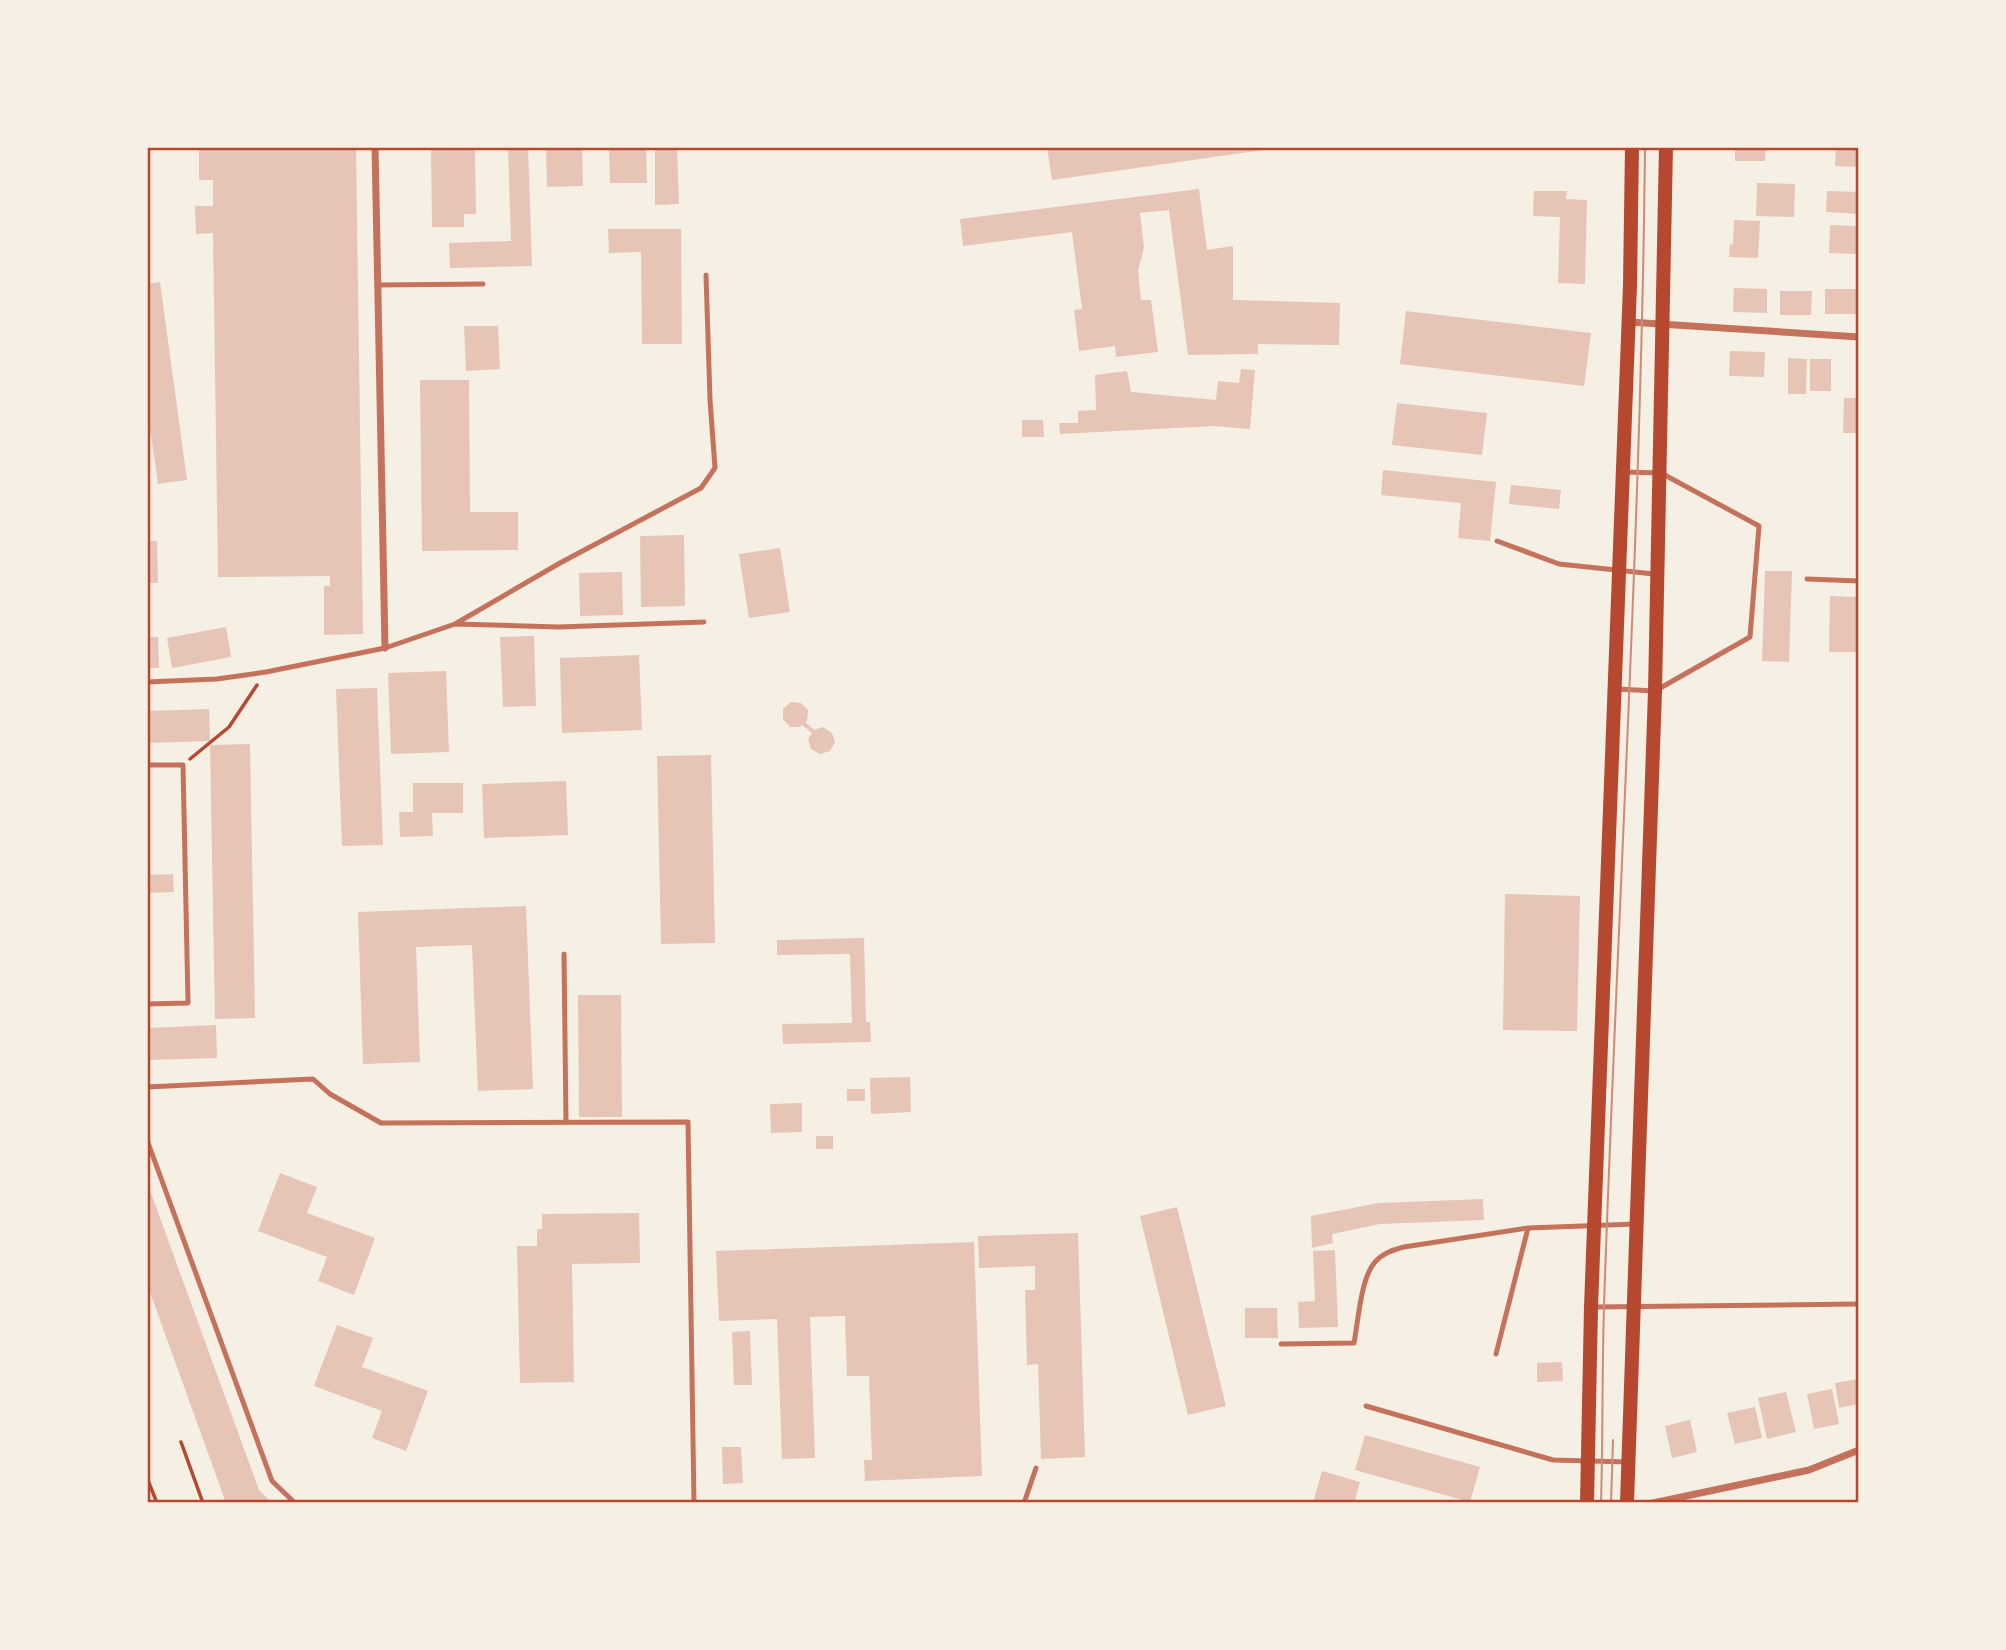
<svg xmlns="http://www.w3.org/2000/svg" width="2006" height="1650" font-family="Lora,serif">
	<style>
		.building { fill: #e6c5b7 }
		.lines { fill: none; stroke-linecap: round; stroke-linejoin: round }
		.path { stroke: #b5482f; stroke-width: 3.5 }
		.service { stroke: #c5725c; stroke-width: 5 }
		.minor { stroke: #c5725c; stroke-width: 7 }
		.secondary { stroke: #b5482f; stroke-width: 14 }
		.tram { stroke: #cf8b77; stroke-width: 2 }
		.neatline { fill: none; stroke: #b5482f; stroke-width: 2.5 }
	</style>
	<rect width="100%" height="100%" fill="#f6efe4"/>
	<!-- building -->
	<path class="building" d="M199 147H356L363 634 324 635V586H330V576L218 577 213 233 196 234 195 206H213V180H199Z
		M431 147H463V150H475L476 214H464V227H432Z
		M508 147H528L532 266 450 268 449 243 511 241Z
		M546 147H582L583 186 547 187Z
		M609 147H646L647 183H610Z
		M655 147H677L679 204 655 205Z
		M1047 147H1270V149L1052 180Z
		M1735 147H1766L1765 161H1735Z
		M1836 147H1859V167L1835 166Z
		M1757 183 1795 184 1794 217 1756 216Z
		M1199 189 1207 250 1233 246V300L1340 303 1339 345 1258 344V354L1188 355 1169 210 1140 213 1144 248 1138 270 1141 300H1151L1158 352 1116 357 1115 346 1079 351 1074 310 1082 309 1072 232 963 246 960 219Z
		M1534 191H1567L1566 199 1587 200 1585 284 1558 283 1560 217 1533 216Z
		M1827 191 1859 192 1858 214 1826 212Z
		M1734 220 1760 221 1758 258 1729 257 1730 244 1733 245Z
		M1830 225 1857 226 1856 254 1829 253Z
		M608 229H681L682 344H642L641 252 609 253Z
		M160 282 187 480 158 484 147 407V284Z
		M1734 288 1767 289V313L1733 312Z
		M1825 289H1857L1856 314H1825Z
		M1780 291H1812L1811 315H1780Z
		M1406 311 1591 333 1584 386 1400 364Z
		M464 326H498L500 369 466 371Z
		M1730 351 1765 352 1764 377 1729 376Z
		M1788 358 1807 359 1806 394H1788Z
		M1810 359H1831V391H1810Z
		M1241 369 1255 370 1250 429 1214 426 1060 434 1059 423H1078V411L1096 410 1095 375 1127 371 1131 392 1216 400 1218 381 1239 383Z
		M420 380H469L470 512H518V550L422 551Z
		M1844 398H1859V433H1843Z
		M1397 403 1487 413 1482 455 1392 445Z
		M1022 420H1043L1044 437H1022Z
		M1383 470 1496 482 1490 541 1458 538 1461 503 1381 495Z
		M1511 485 1561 490 1559 509 1509 504Z
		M684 535 685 606 641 607 640 536Z
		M147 541H157L158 583H147Z
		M780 548 790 612 749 618 739 554Z
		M1765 571H1792L1789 662 1762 661Z
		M622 572 623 615 580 616 579 573Z
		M1830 596 1858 597 1857 652H1829Z
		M226 627 231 657 172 668 167 638Z
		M534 636 536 706 503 707 500 637Z
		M147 637H158L159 668H147Z
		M639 655 642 730 562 733 560 658Z
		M446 671 449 752 391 754 388 673Z
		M377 688 383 845 342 846 336 689Z
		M791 702 801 703 808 710 807 721 805 722 814 730 823 727 832 733 835 742 830 751 820 754 811 749 808 739 812 733 802 725 800 727H790L783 719V709Z
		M209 709 210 741 147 743V711Z
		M250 744 255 1018 215 1019 210 745Z
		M711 755 715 943 661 944 657 756Z
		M566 781 568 835 484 838 482 784Z
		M413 783H463V813H432L433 836 400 837 399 812H413Z
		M173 874 174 892 147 893V875Z
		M1505 894 1580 896 1577 1031 1503 1030Z
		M526 906 533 1089 478 1091 472 945 416 947 420 1062 363 1064 358 912Z
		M864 938 866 1022H870L871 1042 783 1044 782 1024 852 1023 850 954 777 955V940Z
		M578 995H621L622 1117H579Z
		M216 1025 217 1058 147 1060V1028Z
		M910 1077 911 1112 871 1114 870 1078Z
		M847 1089H865V1101H847Z
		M802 1103V1132L771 1133 770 1104Z
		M816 1136H833V1149H816Z
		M280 1173 317 1187 307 1213 375 1238 354 1295 318 1281 327 1257 258 1231Z
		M147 1182 259 1490 272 1503H226L147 1284Z
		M1483 1199 1484 1220 1380 1224 1332 1234 1333 1243 1312 1248 1311 1216 1379 1203Z
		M1177 1207 1226 1406 1188 1415 1140 1216Z
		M639 1213 640 1263 572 1264 574 1382 520 1383 517 1246H537V1229H542V1214Z
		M1078 1233 1085 1457 1041 1459 1038 1364 1027 1365 1025 1290H1035V1266L979 1268 978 1236Z
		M974 1242 982 1476 865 1481 864 1460H872L869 1376H847L845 1316 810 1317 815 1458 782 1459 777 1319 719 1321 716 1251Z
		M1335 1250 1338 1327 1299 1328 1298 1302 1315 1301 1313 1251Z
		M1245 1308H1277L1278 1338H1245Z
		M337 1325 373 1338 362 1367 428 1391 406 1451 372 1438 382 1411 314 1386Z
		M750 1331 752 1385H734L732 1332Z
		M1562 1362 1563 1381 1537 1382V1363Z
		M1859 1379V1404L1839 1408 1835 1383Z
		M1832 1389 1839 1424 1814 1429 1807 1394Z
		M1786 1392 1796 1432 1767 1439 1758 1398Z
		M1755 1407 1762 1438 1735 1444 1727 1413Z
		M1690 1420 1697 1452 1672 1458 1665 1426Z
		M1365 1435 1480 1467 1470 1502 1355 1470Z
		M722 1447H741L743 1483 723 1484Z
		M1322 1471 1360 1482 1354 1503H1313Z"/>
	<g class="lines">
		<!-- path -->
		<path class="path" d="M190 759 229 727 257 685
			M181 1442 203 1503
			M147 1478 157 1503"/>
		<!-- service -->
		<path class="service" d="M378 285 483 284
			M1497 541 1559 564 1654 574
			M1807 579 1859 581
			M455 624 560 563 701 488 715 468 710 400 706 275
			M147 682 217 679 266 672 385 648 455 624 558 627 704 622
			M1617 689 1655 691 1750 637 1759 526 1661 473 1624 472
			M147 765H183L188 1003 147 1004
			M564 954 566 1123
			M147 1087 313 1079 330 1094 381 1123 688 1122 694 1503
			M147 1140 272 1481 295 1503
			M1593 1307 1859 1304
			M1281 1344 1354 1343C1358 1322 1361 1277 1375 1262 1383 1253 1393 1250 1404 1247L1528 1228
			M1496 1354 1528 1228 1636 1224
			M1366 1406 1553 1460 1628 1462
			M1024 1503 1036 1468"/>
		<!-- minor -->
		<path class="minor" d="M375 147 385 648
			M1629 322 1859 337
			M1653 1503 1809 1470 1859 1450"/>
		<!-- secondary -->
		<path class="secondary" d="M1587 1503 1591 1307 1630 285 1632 147
			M1627 1503 1655 691 1666 147"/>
		<!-- tram -->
		<path class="tram" d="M1601 1503C1603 1437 1602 1371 1604 1305 1617 919 1641 533 1645 147
			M1611 1503 1613 1440"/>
	</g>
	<!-- border -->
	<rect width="2006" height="1650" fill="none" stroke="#f6efe4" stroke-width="298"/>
	<rect x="149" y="149" width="1708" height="1352" class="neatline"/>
</svg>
